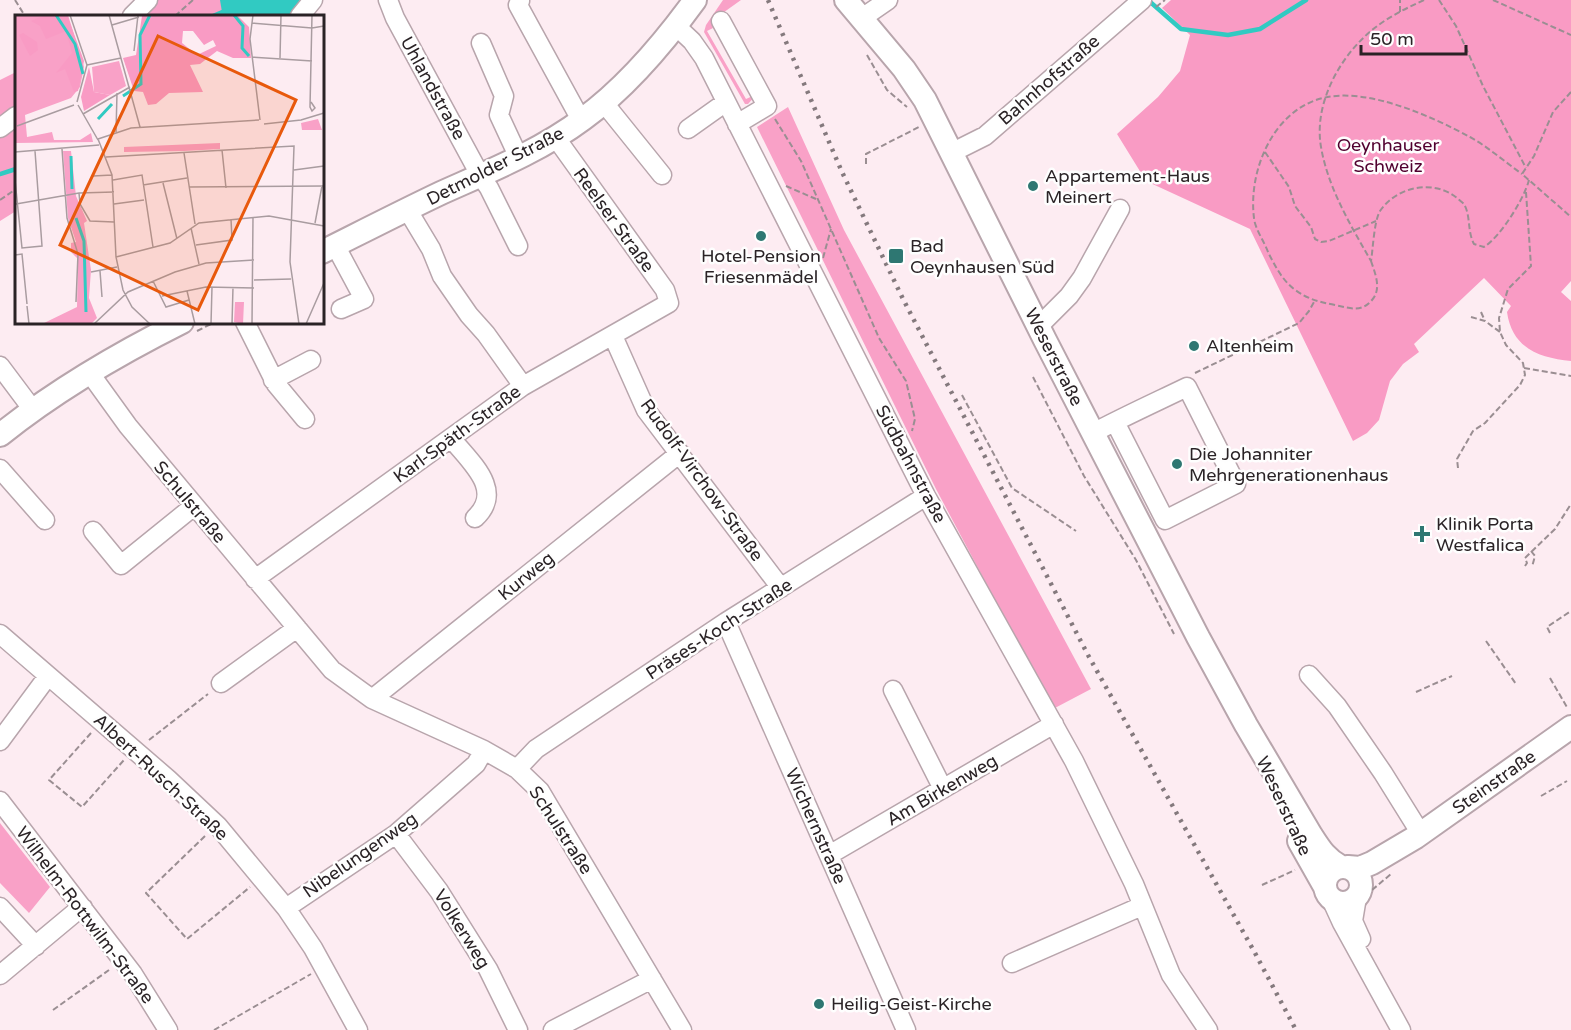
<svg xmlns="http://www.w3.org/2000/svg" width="1571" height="1030" font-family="'Varela Round',sans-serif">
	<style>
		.green { fill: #f9a1c7 }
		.forest { fill: #f99bc4 }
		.water { fill: #31cac2 }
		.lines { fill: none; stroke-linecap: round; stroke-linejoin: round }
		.stream { stroke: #31cac2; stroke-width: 4.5 }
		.minor-casing { stroke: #b8a5ac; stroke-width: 21 }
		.major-casing { stroke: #b8a5ac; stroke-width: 26 }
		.path { stroke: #9a8e92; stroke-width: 2; stroke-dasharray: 6 3; stroke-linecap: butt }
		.minor { stroke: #fff; stroke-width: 18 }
		.major { stroke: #fff; stroke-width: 22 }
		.rail { stroke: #84797d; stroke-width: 4.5; stroke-dasharray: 3 6; stroke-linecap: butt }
		.poi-dot { fill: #2e7772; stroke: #fefefe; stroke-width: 2 }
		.labels { text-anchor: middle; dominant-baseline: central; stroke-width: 5; stroke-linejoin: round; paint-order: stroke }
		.street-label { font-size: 18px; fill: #2a2326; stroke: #fefefe }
		.park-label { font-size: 18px; fill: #51002f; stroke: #fefefe }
		.poi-label { font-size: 18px; fill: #2a2326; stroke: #fefefe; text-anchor: start }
		.inset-river { fill: none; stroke: #31cac2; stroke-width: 3 }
		.inset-road { fill: none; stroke: #a99ca0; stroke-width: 1.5 }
		.view { fill: #e8590c; fill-opacity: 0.15; stroke: #e8590c; stroke-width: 3 }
		.inset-edge { fill: none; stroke: #2a2326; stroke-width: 3 }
	</style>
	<rect width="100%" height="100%" fill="#fdecf2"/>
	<!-- green -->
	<path class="green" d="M156 0H306L290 16H139Z
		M723 0H741L720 15 712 25 713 28 707 31 746 99 757 94 748 104H745L704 32 706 25Z
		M16 72V211L0 221V80Z
		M788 107 844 230 1091 689 1053 709 936 489 757 127Z
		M0 823 50 887 29 913 0 883Z"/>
	<!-- forest -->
	<path class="forest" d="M1171 0H1571V281L1561 292 1571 301V361C1539 358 1512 348 1507 312L1511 306 1484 278 1414 344 1419 352 1403 364 1390 381 1379 420 1367 433 1353 441 1250 229 1146 181 1117 134 1158 97 1180 71 1190 35 1162 8Z"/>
	<!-- water -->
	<path class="water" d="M220 0H304L289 16H225L222 12Z"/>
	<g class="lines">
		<!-- stream -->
		<path class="stream" d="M1148 0 1181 29 1228 35 1260 29 1306 0
			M213 16 227 10
			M0 174 16 169"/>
		<!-- minor casing -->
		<g class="minor-casing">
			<path id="minor" d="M388 0 395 18 480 175 489 188 518 246
				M520 1 518 5 576 111 583 119
				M132 16 148 0
				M300 16 313 0
				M862 18 888 0
				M721 21 767 106 737 124
				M676 26 692 41 704 58 926 496 1074 761 1134 884 1171 975 1208 1030
				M481 43 504 96 499 115 519 158
				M604 103 662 175
				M0 128 16 116
				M688 129 726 102
				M951 153 985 136 1142 0
				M407 209 431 249 442 276 469 315 486 334 523 386
				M335 245 364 299 341 309
				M245 322 276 384 305 419
				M1038 327 1069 296 1082 278 1120 209
				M613 336 646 410 781 588
				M0 366 33 410
				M89 372 128 426 332 670 372 699 484 750 517 769 540 791 682 1030
				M273 380 311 360
				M1093 433C1123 417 1156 402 1187 387L1236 484 1165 520 1115 422
				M451 438C470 462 505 490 475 518
				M0 469 45 520
				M93 531 121 565 194 506
				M255 579 523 386 669 303 665 290 556 138
				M726 622 906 1030
				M0 634 168 779 218 826 286 908 313 948 358 1030
				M1309 675 1337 706 1383 773 1421 834
				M221 683 297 628
				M893 690 943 789
				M372 699 680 453
				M0 741 48 676
				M517 769 536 749 726 622 926 496
				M0 801 133 974 168 1030
				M396 834 439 891 488 969 518 1030
				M829 855 1054 724
				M1357 897 1353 921 1361 939
				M1331 899 1342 923 1401 1030
				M0 907 36 946
				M286 908 396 834 476 764 484 750
				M1012 963 1142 906
				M0 975 78 910 83 908
				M553 1030 652 979"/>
		</g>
		<!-- major casing -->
		<g class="major-casing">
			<path id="major" d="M846 0 904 69 925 100 1045 340 1198 637 1246 725 1311 835C1320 849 1326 859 1341 867
				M322 252C362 232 401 212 441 193 490 171 540 151 583 119 627 87 663 44 695 0
				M0 435C56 390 118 354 182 322
				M1299 841 1325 887
				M1325 885a18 18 0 1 1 36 0a18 18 0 1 1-36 0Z
				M1348 867 1360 868 1372 863 1416 837 1571 727"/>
		</g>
		<!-- path -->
		<path class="path" d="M15 0 25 16
			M1424 0C1409 7 1394 14 1380 24 1343 50 1313 101 1321 147 1328 188 1351 226 1371 261 1373 249 1374 221 1380 211 1397 186 1434 179 1457 198 1458 199 1463 203 1464 204 1471 216 1467 231 1474 244L1484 247C1501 236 1524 199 1529 180
			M1439 0 1456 26 1483 86 1526 168
			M1493 0 1571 35
			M1156 7 1165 0
			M1400 12V0
			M175 16 193 0
			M867 55 887 90 907 107
			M1571 92 1553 112 1534 156 1522 174 1571 217
			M775 119 801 161 879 338 906 381 915 419 912 431
			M1265 152 1289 187 1295 206 1311 227 1315 239 1321 242 1329 241 1376 221
			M866 164V154L919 127
			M786 186 816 199
			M0 200 16 189
			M823 258 831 229
			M1371 261C1375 273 1382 289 1372 300 1361 313 1350 308 1335 305 1319 302 1307 299 1294 289 1282 280 1274 264 1268 252 1264 241 1255 229 1254 218 1248 171 1273 110 1323 98 1367 87 1431 116 1470 137 1488 147 1505 162 1522 174
			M1481 312 1485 321
			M1471 317 1485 321 1500 332
			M197 331 215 322
			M1524 368 1571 376
			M1195 373 1299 323 1309 311 1314 302
			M1033 377 1084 476 1136 560 1174 634
			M962 395 1012 488 1076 531
			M1458 468 1457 459 1473 431 1485 423 1520 385 1525 375 1523 363 1506 345 1500 332 1499 318 1508 289 1531 266 1526 192
			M1531 551 1535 556 1532 567
			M1525 566 1527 563 1525 558 1555 529 1571 504
			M1550 633 1547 627 1571 611
			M1486 641 1516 684
			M1550 678 1568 709
			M1416 692 1452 676
			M91 733 49 780 82 807 124 760
			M149 740 208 694
			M1541 796 1567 781
			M205 836 146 893 187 939 250 887
			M1262 885 1295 870
			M1372 890 1391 874
			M53 1010 109 970
			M214 1030 311 974"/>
		<!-- minor -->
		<use href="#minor" class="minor"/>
		<!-- major -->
		<use href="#major" class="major"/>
		<!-- rail -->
		<path class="rail" d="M768 0 842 172 903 299 1088 655 1255 953 1296 1030"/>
	</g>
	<!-- markers -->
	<g class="poi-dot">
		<circle cx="1033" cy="186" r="6"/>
		<circle cx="761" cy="236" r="6"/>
		<rect x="888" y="248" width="16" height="16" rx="3"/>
		<circle cx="1194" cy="346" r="6"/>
		<circle cx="1177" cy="464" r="6"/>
		<path d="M1419 525h6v6h6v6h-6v6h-6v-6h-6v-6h6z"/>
		<circle cx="819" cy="1004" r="6"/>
	</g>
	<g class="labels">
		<!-- street labels -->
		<g class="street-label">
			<text transform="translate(1049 80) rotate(-41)">Bahnhofstraße</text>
			<text transform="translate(433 88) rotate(61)">Uhlandstraße</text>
			<text transform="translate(495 166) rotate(-27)">Detmolder Straße</text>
			<text transform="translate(614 220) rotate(54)">Reelser Straße</text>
			<text transform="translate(1054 357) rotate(63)">Weserstraße</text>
			<text transform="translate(457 434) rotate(-36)">Karl-Späth-Straße</text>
			<text transform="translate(911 464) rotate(62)">Südbahnstraße</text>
			<text transform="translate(702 480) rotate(54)">Rudolf-Virchow-Straße</text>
			<text transform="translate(190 502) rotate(50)">Schulstraße</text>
			<text transform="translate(526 576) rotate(-39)">Kurweg</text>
			<text transform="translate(719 629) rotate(-33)">Präses-Koch-Straße</text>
			<text transform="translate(161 777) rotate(43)">Albert-Rusch-Straße</text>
			<text transform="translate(1494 782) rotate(-35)">Steinstraße</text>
			<text transform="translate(942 790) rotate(-30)">Am Birkenweg</text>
			<text transform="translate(1284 806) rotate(65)">Weserstraße</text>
			<text transform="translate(816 826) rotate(66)">Wichernstraße</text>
			<text transform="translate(561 830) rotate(57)">Schulstraße</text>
			<text transform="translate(360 855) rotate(-35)">Nibelungenweg</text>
			<text transform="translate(85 915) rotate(53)">Wilhelm-Rottwilm-Straße</text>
			<text transform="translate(462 929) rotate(58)">Volkerweg</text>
		</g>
		<!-- park labels -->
		<g class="park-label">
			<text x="1388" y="145">Oeynhauser<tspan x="1388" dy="21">Schweiz</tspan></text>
		</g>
		<!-- poi labels -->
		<g class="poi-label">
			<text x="1045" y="176">Appartement-Haus<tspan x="1045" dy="21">Meinert</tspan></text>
			<text x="910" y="246">Bad<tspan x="910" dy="21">Oeynhausen Süd</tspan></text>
			<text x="761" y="256" text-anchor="middle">Hotel-Pension<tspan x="761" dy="21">Friesenmädel</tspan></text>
			<text x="1206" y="346">Altenheim</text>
			<text x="1189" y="454">Die Johanniter<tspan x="1189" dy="21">Mehrgenerationenhaus</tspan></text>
			<text x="1436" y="524">Klinik Porta<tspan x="1436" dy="21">Westfalica</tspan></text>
			<text x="831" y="1004">Heilig-Geist-Kirche</text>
		</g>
	</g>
	<!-- overview -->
	<g transform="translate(15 15)">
		<rect width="309" height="309" fill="#fdecf2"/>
		<path d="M0 0H53L69 52 65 72 56 83 10 100 12 122 37 117 39 125H65L76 118 78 127 0 128ZM104 46 111 71 95 80 79 77 77 52ZM303 104 307 115H287L286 108ZM205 128V134L169 136 109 137V132ZM48 136H56L61 181 72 206 69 208 76 255 74 283 82 303 76 309H27L62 292 63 244 56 237V228L61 227 53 203ZM220 287H229L228 309 219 307Z" fill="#f9a1c7"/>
		<path d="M30 0H52L69 46 63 76 59 77 50 54 41 58 57 38 51 16 31 24 25 11 16 6ZM222 0 234 12 236 43H218L202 36 185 49 175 50 188 77 154 78 141 89 133 90 128 77 119 76 108 43 121 40 127 1ZM168 16H178L189 30 198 25 201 31 182 40 167 28ZM8 18 22 27 23 35 15 41 4 20ZM74 52 79 77 95 80 69 96 66 82Z" fill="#f99bc4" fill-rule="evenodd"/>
		<path class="inset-river" d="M41 0 60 29 68 59M219 0 228 11 227 33 234 41M108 81 126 69 125 20 135 0M83 104 97 89M56 141 57 174M61 203 69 226 71 297"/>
		<path class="inset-road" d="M55 0 72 50 62 87M94 0 125 112M238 0 235 24 245 105M237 8 297 13 309 11M97 10 124 2M119 36 123 0M237 42 297 46M265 43 266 0M72 50 106 43M296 87 300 93 297 96 295 92 297 0M63 90 83 125M68 99 115 72M249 109 286 105 309 98M2 111 59 90M101 117 102 78M47 134 52 203 63 239 61 287M207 135 211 173M0 137 84 130M169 138 180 209M91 142 279 131 275 247 284 309M279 155 309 151M78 161 97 160M0 165 7 233 27 231 20 136M98 165 127 160 138 232M148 168 162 224M128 170 172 163M174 172 309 171M64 178 65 189 75 206 99 207M1 189 64 178 99 177M99 189 129 185M300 208 307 171M176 213 184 249M181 230 217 225 216 204M0 240 7 239 12 289M101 242 155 228 184 208 254 201 309 211M85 256 87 282M76 257 102 252M239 265 276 264M138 266 151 292 174 285M172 276 180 309M147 281 191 272 239 273M12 291 14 309M79 309 113 277 160 257 191 248 239 245M135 309 117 292 108 275 101 242 97 160 83 124 116 113 244 105M196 309 197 272M217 309 218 272M237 309 238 202M291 309 309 268"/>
		<path class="view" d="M143 21 281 85 183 295 45 230Z"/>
		<rect width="309" height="309" class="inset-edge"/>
	</g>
	<!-- scale -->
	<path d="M1361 45v9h105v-9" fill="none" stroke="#2a2326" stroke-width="3"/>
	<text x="1370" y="45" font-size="18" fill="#2a2326" stroke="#fefefe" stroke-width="4.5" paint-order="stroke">50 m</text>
</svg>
